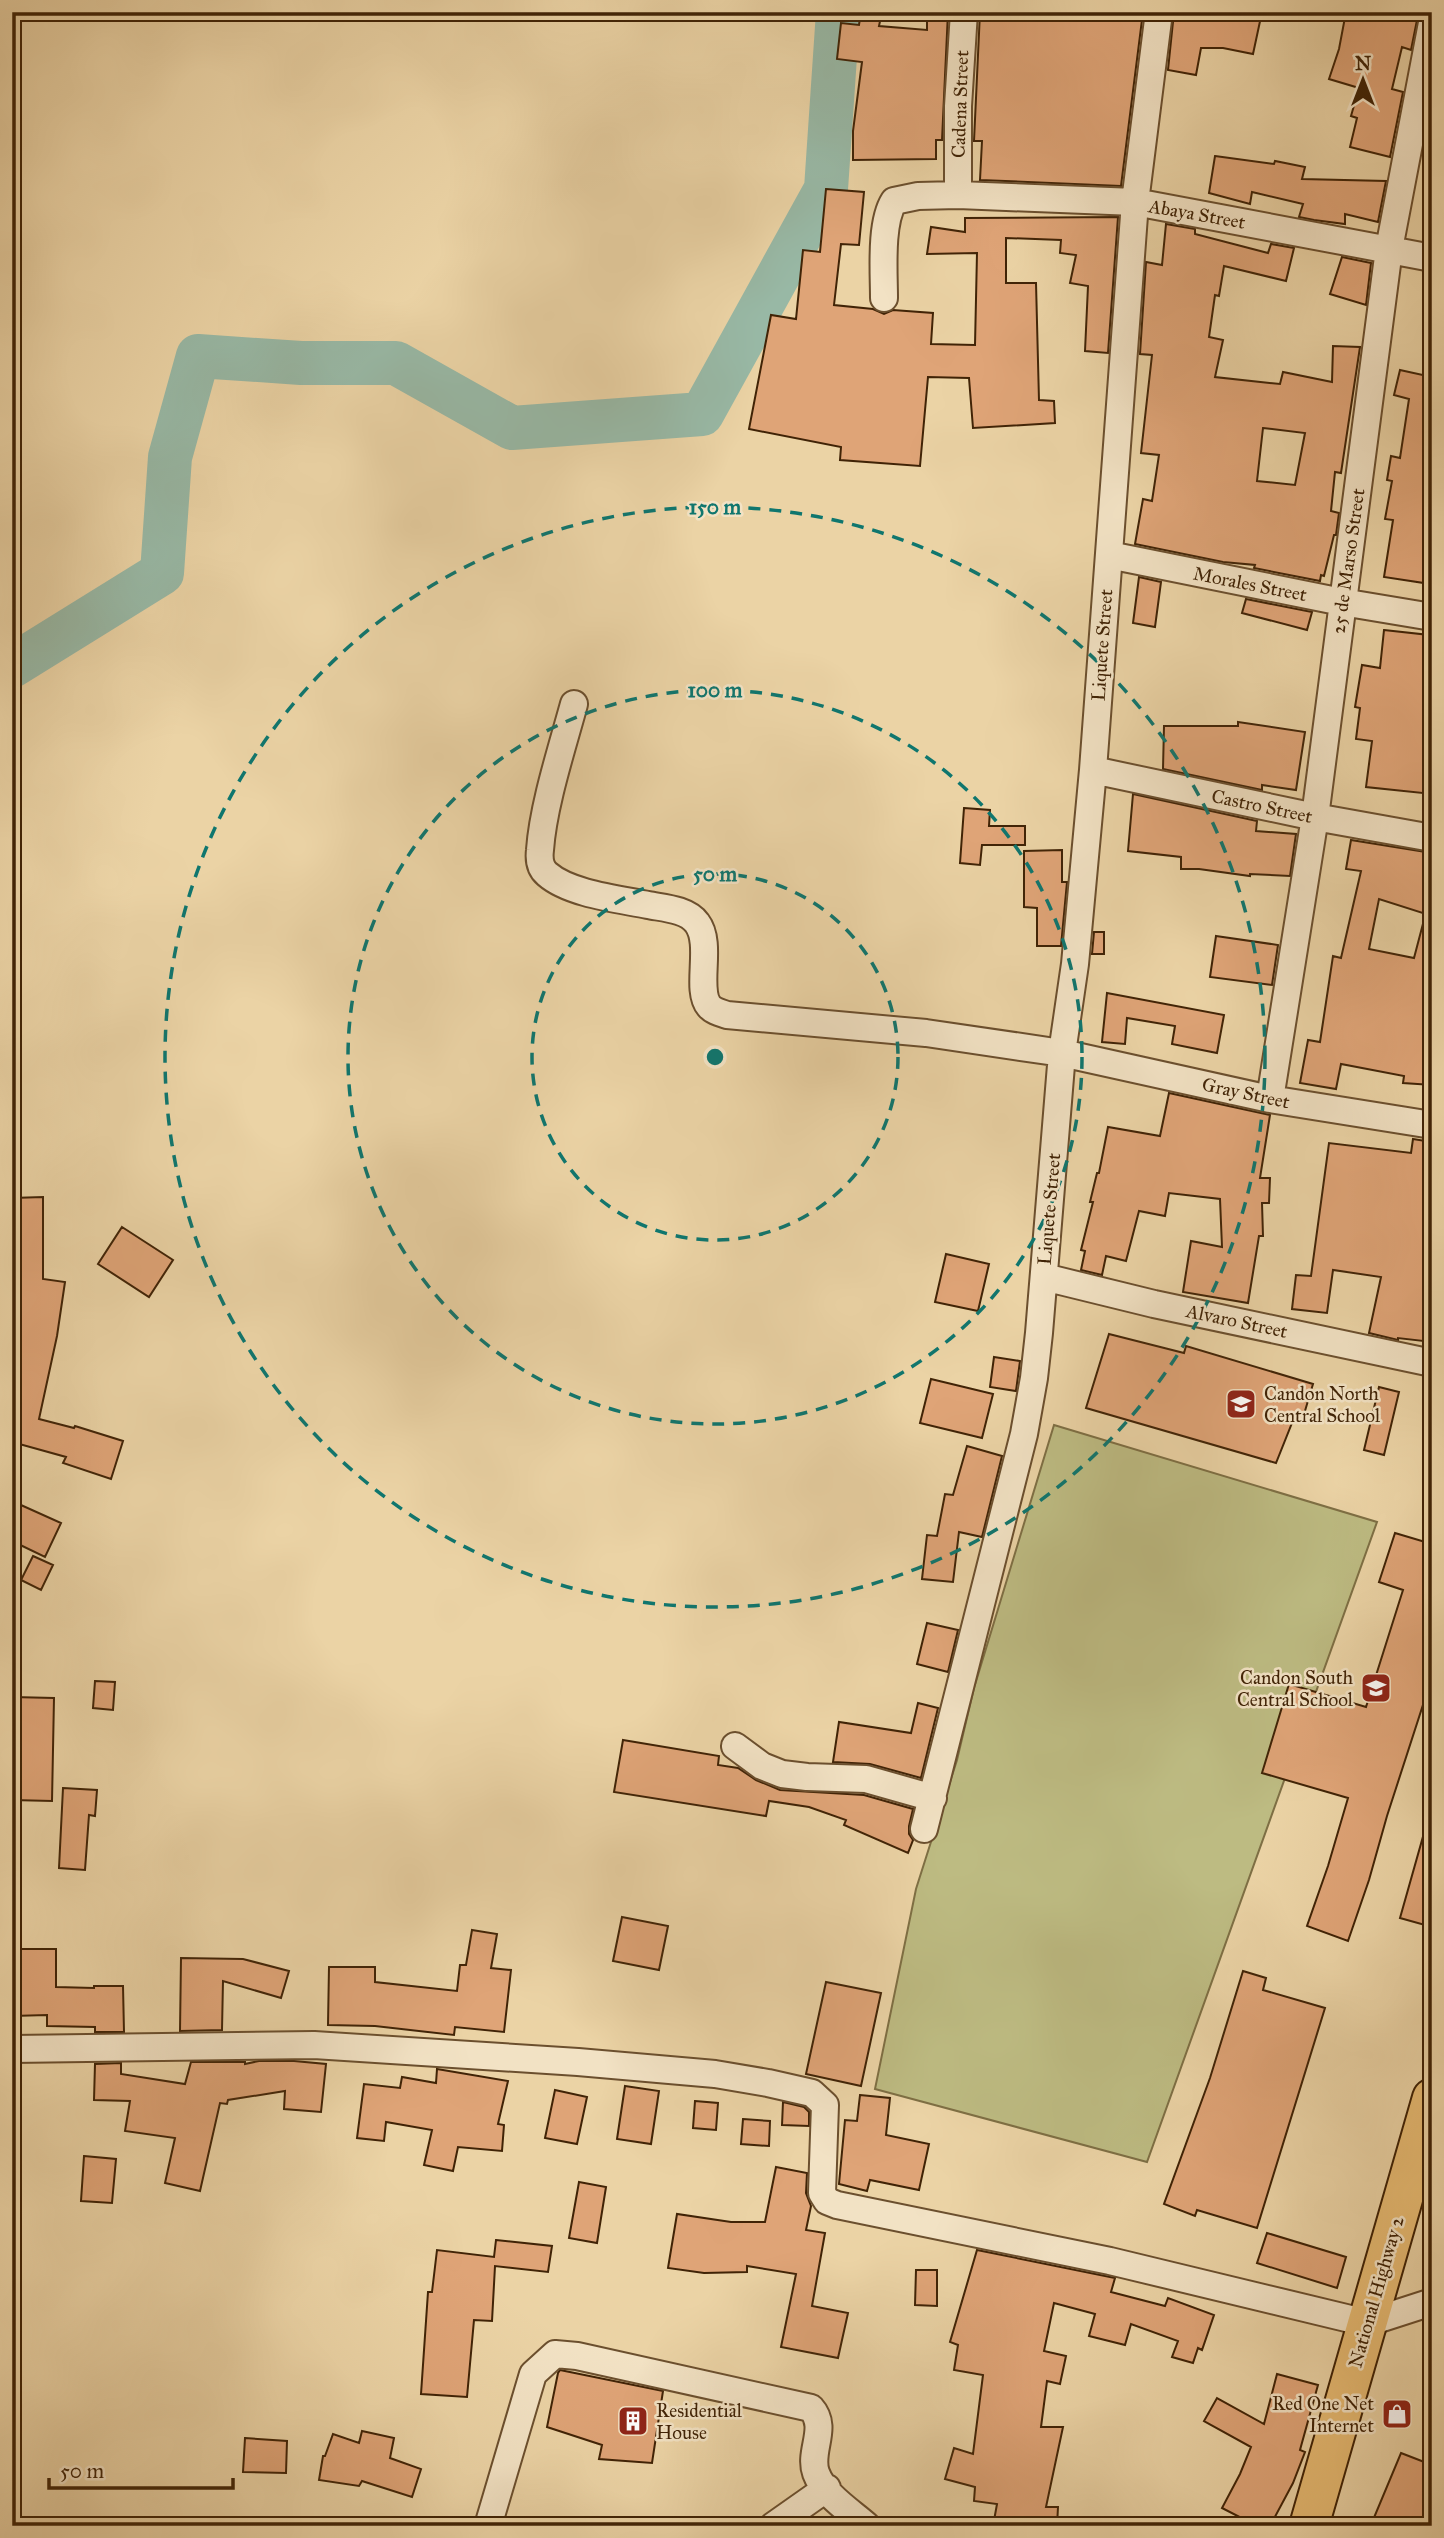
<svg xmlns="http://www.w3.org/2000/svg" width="1444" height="2538" font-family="'IM FELL Great Primer',serif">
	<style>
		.green { fill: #bdbb82; stroke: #7e6f44; stroke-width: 2 }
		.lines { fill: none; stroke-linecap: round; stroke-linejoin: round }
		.river { stroke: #98b8a5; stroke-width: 44 }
		.building { fill: #dfa477; stroke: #402306; stroke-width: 2; fill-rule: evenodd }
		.minor-casing { stroke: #6b4f2e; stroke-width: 30 }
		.primary-casing { stroke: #402306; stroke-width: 42 }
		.minor { stroke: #f2e2c4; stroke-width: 26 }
		.primary { stroke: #e6ba72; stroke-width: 38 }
		.ring { fill: none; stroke: #0f766e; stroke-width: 3.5; stroke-dasharray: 12 9 }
		.labels { text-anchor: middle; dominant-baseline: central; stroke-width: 5; stroke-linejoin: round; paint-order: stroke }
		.street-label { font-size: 19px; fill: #402306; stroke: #f2e2c4 }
		.poi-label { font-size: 19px; fill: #402306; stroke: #f2e2c4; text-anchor: start }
		.centre { fill: #0f766e; stroke: #f2e2c4; stroke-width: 3.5 }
		.ring-label { font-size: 21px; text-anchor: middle; font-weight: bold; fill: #0f766e; stroke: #f2e2c4; stroke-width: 5; stroke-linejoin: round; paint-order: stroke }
	</style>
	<rect width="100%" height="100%" fill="#ebd3a5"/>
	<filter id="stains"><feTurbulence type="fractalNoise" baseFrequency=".00286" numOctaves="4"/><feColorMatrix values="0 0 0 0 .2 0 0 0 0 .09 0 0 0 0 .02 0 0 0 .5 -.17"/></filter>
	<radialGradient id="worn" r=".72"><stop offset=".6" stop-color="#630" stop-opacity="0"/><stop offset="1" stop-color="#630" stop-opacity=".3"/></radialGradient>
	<!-- green -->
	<path class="green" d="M1054 1425 1377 1522 1147 2162 875 2089 916 1889 957 1760 974 1688Z"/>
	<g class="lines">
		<!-- river -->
		<path class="river" d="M12 666 162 573 170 457 198 356 301 363H396L512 428 702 414 826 189 838 12"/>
	</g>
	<!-- building -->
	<path class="building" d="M861 12H882L879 26 927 30V12H948L942 140H936V159L853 160V131L862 62 837 59 841 23 859 25Z
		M980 12H1143L1121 186 980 180 982 141H974Z
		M1174 12H1262L1253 54 1223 48H1201L1196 75 1168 70Z
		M1346 12H1421L1417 20 1411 50 1402 47 1392 89 1403 92 1390 157 1350 147 1357 118 1351 116 1359 88 1329 79 1339 49Z
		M1215 156 1274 164 1275 161 1305 167 1302 179 1386 181 1378 222 1345 214V224L1314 220 1299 217 1303 204 1252 192 1250 204 1209 193Z
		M826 189 864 192 859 245 841 244 834 305 873 309 884 314 893 310 933 313 931 344 975 345 977 253 927 254 931 227 965 232V218L1118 217 1108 353 1085 351 1088 286 1070 283 1076 255 1060 253 1061 240 1006 238V283H1036L1039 400 1054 401 1055 423 973 428 969 378 928 377 920 466 840 460 841 447 749 429 771 315 796 319 803 250 820 252Z
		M1166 224 1195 229V234L1268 253 1271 244 1294 248 1286 281 1224 266 1219 296 1215 295 1209 337 1223 340 1215 377 1280 384 1283 372 1332 382 1333 346 1360 347 1341 473 1335 472 1331 511 1339 513 1336 535H1334L1324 576 1321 575 1320 581 1254 568 1255 565 1223 562 1135 544 1143 499 1152 501 1159 455 1141 453 1152 355 1140 354 1146 262 1162 265ZM1263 428 1305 433 1295 485 1257 481Z
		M1342 257 1371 263 1366 305 1330 294Z
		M1400 370 1432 377V489L1424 529 1432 530V551H1429L1424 583 1384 577 1393 520 1385 519 1392 481 1387 480 1391 456 1400 458 1409 399 1394 395Z
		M1139 577 1161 582 1155 627 1133 623Z
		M1246 599 1312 612 1307 630 1242 613Z
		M1384 630 1429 635 1426 667 1432 668V794L1366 787 1372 741 1356 739 1360 708 1355 707 1362 665 1380 668Z
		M1238 722 1305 732 1296 790 1262 785V790L1163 769 1164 726H1238Z
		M1133 794 1257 821 1256 831 1296 834 1290 876 1250 874V876L1199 869H1181V857L1128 851Z
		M964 808 990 810 989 826H1025V845H982L980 865 960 863Z
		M1351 840 1432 853V916L1379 899 1369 949 1414 958 1425 916 1432 917V1085L1403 1083 1404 1076 1341 1064 1336 1089 1300 1083 1308 1040 1320 1042 1333 956 1341 958 1361 871 1346 869Z
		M1062 850V882H1067L1061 946H1037V908L1024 907V851Z
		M1094 932H1104V954H1092Z
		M1216 936 1278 945 1272 985 1210 977Z
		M1107 993 1224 1015 1217 1053 1172 1044 1175 1026 1127 1018 1125 1044 1102 1042Z
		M1169 1093 1270 1115 1260 1178H1270L1269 1203H1262L1263 1236H1259L1248 1303 1183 1292 1191 1241 1222 1247 1220 1199 1169 1193 1165 1216 1139 1211 1126 1261 1106 1256 1102 1275 1081 1270 1085 1251 1081 1250 1093 1202H1090L1097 1173H1099L1108 1127 1160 1136Z
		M1413 1139 1432 1142V1342L1398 1338V1340L1369 1333 1381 1277 1333 1270 1327 1313 1292 1309 1296 1275 1311 1276 1329 1143 1411 1153Z
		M43 1197V1279L65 1282 57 1336 39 1419 74 1428 75 1426 123 1441 111 1479 63 1463 66 1457 12 1442V1198Z
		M122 1227 173 1260 149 1297 98 1264Z
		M946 1254 989 1264 978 1311 935 1302Z
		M1109 1334 1184 1353 1186 1346 1313 1384 1302 1421 1294 1418 1276 1463 1086 1408Z
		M994 1357 1020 1361 1016 1391 990 1387Z
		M931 1379 993 1394 982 1438 920 1423Z
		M1379 1387 1399 1392 1384 1455 1364 1450Z
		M967 1446 1002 1456 982 1537 959 1532 953 1582 922 1579 927 1535 937 1536 945 1494 953 1495Z
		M12 1501 61 1523 45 1557 12 1541Z
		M1395 1533 1432 1544V1677L1387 1816 1369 1880 1348 1941 1307 1926 1328 1866 1348 1798 1262 1773 1289 1684 1366 1707 1403 1590 1379 1582Z
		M33 1556 53 1565 41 1590 21 1580Z
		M927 1623 958 1630 948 1672 917 1664Z
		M95 1681 115 1682 113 1710 93 1708Z
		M12 1697 54 1698 52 1801 12 1800Z
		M918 1703 938 1708 921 1778 870 1764 833 1762 839 1722 911 1733Z
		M623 1740 719 1756 718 1765 738 1768 756 1780 780 1790 864 1795 913 1809 909 1826V1834L913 1840 908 1853 844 1825 846 1820 809 1807 769 1801 766 1816 614 1792Z
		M63 1788 97 1790 95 1816 89 1815 85 1870 59 1868Z
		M1426 1826 1432 1827V1927L1400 1918Z
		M622 1917 668 1926 659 1970 613 1961Z
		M472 1930 497 1934 491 1968 511 1970 504 2032 455 2027 454 2035 375 2026 328 2025 329 1967H375V1982L457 1991 460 1965H466Z
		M21 1949H56V1987L94 1988V1986H123L124 2032H95V2027L47 2026V2015L12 2016V1986H21Z
		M181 1958 243 1959 289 1971 281 1998 223 1981 222 2030 180 2031Z
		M1243 1971 1266 1978 1263 1990 1325 2008 1257 2228 1197 2210 1195 2216 1164 2204 1210 2078Z
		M826 1982 881 1993 861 2086 806 2074Z
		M259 2061H294L326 2064 321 2112 284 2109 285 2091 228 2100 227 2104 220 2103 200 2191 165 2183 175 2138 125 2131 130 2101 94 2100 95 2064 121 2063V2074L185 2084 191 2062H245V2064Z
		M437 2069 508 2081 498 2124 504 2125 502 2151 458 2147 453 2171 424 2165 432 2130 386 2122 384 2141 357 2138 364 2084 400 2088 402 2077 436 2083Z
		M625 2086 659 2091 651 2144 617 2139Z
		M555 2090 587 2097 577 2144 545 2138Z
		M860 2095 890 2098 886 2135 929 2144 919 2190 870 2180 867 2191 839 2184 845 2120 857 2121Z
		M695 2101 718 2103 716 2130 693 2128Z
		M783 2102 804 2107 809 2112V2126L782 2125Z
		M743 2119 770 2121 769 2146 741 2144Z
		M84 2156 116 2159 112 2203 81 2201Z
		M776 2167 807 2173 806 2193 811 2206 806 2230 825 2233 812 2306 848 2313 838 2358 781 2347 796 2274 747 2266V2272L704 2273 668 2268 677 2214 731 2222H765Z
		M579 2182 606 2187 597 2243 569 2238Z
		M1267 2233 1346 2257 1337 2288 1257 2263Z
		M496 2240 552 2246 548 2272 495 2266 492 2321 474 2320 467 2397 421 2394 428 2292H432L437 2250 494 2257Z
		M977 2250 1115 2278 1111 2292 1165 2306 1168 2298 1214 2315 1202 2350 1198 2348 1193 2363 1172 2357 1178 2341 1131 2324 1125 2345 1089 2336 1095 2314 1054 2303 1044 2351 1066 2356 1060 2384 1047 2381 1041 2427H1063L1046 2507H1058L1057 2526H993L997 2504 974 2501 975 2487 945 2479 954 2448 973 2454 983 2375 954 2370 958 2345 950 2342Z
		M916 2270H937V2306L915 2305Z
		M560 2370 663 2391 652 2463 599 2459 602 2445 547 2427 558 2373Z
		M1277 2374 1318 2385 1300 2450 1305 2452 1293 2483 1270 2526H1257L1222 2508 1240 2474 1251 2447 1204 2421 1217 2398 1264 2424Z
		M362 2431 394 2438 390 2458 421 2469 412 2497 362 2481 359 2486 319 2480 323 2456H325L333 2434 359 2443Z
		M245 2438 287 2441 286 2473 243 2472Z
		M1401 2453 1432 2465V2506L1424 2526H1386L1373 2520Z"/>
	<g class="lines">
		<!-- minor casing -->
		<g class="minor-casing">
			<path id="minor" d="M958 195V106L964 12
				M884 298C884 272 880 223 894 201L918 196 958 195 1135 202 1432 258
				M1109 555 1342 602 1432 617
				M574 704C562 748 543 806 540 850 539 858 540 868 547 874 570 894 618 899 648 905 663 908 687 909 697 923 713 944 695 989 709 1006 713 1011 721 1013 727 1015L926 1033 1062 1053 1270 1099 1432 1125
				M1093 770 1315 817 1432 838
				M1270 1099 1315 817 1389 249 1432 23
				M1044 1277 1154 1304 1432 1363
				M735 1746 762 1766 782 1774 807 1777 866 1779 933 1798
				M924 1829 1024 1434 1034 1378 1039 1333 1062 1053 1075 964 1093 770 1135 202 1159 12
				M12 2049 314 2045 578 2062 715 2074 768 2083 812 2093 825 2105 822 2193 827 2201 837 2205 1110 2261 1367 2323 1432 2302
				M488 2526 533 2374 555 2354 577 2356 811 2408C829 2428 808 2451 816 2473 824 2495 850 2511 867 2526
				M773 2526 827 2488"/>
		</g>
		<!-- primary casing -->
		<g class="primary-casing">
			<path id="primary" d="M1309 2526 1432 2098"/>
		</g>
		<!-- minor -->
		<use href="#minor" class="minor"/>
		<!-- primary -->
		<use href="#primary" class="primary"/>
	</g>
	<!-- distance rings -->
	<g class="ring">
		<circle cx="715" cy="1057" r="183"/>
		<circle cx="715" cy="1057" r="367"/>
		<circle cx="715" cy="1057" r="550"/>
	</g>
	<!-- icons -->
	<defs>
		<g id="school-square" transform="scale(1.575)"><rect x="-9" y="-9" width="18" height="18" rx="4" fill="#8f2418" stroke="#f2e2c4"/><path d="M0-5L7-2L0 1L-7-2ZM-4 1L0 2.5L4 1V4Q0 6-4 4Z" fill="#fff"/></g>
		<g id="shop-square" transform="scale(1.575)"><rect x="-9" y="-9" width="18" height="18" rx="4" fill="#8f2418" stroke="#f2e2c4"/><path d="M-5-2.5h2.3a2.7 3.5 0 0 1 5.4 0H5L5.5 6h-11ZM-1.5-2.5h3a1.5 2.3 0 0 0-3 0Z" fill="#fff"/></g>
		<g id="building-square" transform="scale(1.575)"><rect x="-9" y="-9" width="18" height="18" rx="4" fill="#8f2418" stroke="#f2e2c4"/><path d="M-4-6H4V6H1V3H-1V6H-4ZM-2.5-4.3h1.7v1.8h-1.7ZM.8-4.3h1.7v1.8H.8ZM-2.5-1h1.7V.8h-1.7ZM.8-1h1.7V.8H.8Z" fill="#fff"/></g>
	</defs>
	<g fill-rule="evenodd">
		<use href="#school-square" x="1241" y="1404"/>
		<use href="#school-square" x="1376" y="1688"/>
		<use href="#shop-square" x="1397" y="2414"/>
		<use href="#building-square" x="633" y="2421"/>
	</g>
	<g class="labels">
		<!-- street labels -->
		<g class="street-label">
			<text transform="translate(960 104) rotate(-88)">Cadena Street</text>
			<text transform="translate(1197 214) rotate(10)">Abaya Street</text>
			<text transform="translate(1348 561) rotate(-82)">25 de Marso Street</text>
			<text transform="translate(1250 584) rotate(11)">Morales Street</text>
			<text transform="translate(1102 645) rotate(-86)">Liquete Street</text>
			<text transform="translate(1262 806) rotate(12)">Castro Street</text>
			<text transform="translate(1246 1093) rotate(12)">Gray Street</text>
			<text transform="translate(1049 1209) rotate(-85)">Liquete Street</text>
			<text transform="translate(1237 1321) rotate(12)">Alvaro Street</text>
			<text transform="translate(1376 2292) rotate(-74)">National Highway 2</text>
		</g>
		<!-- poi labels -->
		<g class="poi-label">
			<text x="1264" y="1393">Candon North<tspan x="1264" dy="22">Central School</tspan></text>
			<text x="1353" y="1677" text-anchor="end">Candon South<tspan x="1353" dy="22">Central School</tspan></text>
			<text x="1374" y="2403" text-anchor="end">Red One Net<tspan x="1374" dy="22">Internet</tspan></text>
			<text x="656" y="2410">Residential<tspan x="656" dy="22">House</tspan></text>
		</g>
	</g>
	<circle cx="715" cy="1057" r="10" class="centre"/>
	<g class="ring-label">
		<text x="715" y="514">150 m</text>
		<text x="715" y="697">100 m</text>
		<text x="715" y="881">50 m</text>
	</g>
	<!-- margin -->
	<rect width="1444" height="2538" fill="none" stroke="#ebd3a5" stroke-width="42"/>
	<rect x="14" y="14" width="1416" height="2510" fill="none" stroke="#402306" stroke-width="3.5"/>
	<rect x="21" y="21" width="1402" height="2496" fill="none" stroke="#402306" stroke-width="2"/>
	<!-- north arrow -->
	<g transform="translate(1363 80)" stroke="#f2e2c4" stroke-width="5" paint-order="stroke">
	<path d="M0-5L12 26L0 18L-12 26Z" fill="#402306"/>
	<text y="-10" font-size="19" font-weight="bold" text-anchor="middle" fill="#402306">N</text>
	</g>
	<!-- scale -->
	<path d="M49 2478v10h184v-10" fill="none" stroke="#402306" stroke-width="3.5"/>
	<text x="60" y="2478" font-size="21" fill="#402306" stroke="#f2e2c4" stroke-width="5" paint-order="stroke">50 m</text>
	<rect width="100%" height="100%" filter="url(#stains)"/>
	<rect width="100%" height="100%" fill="url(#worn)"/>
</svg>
